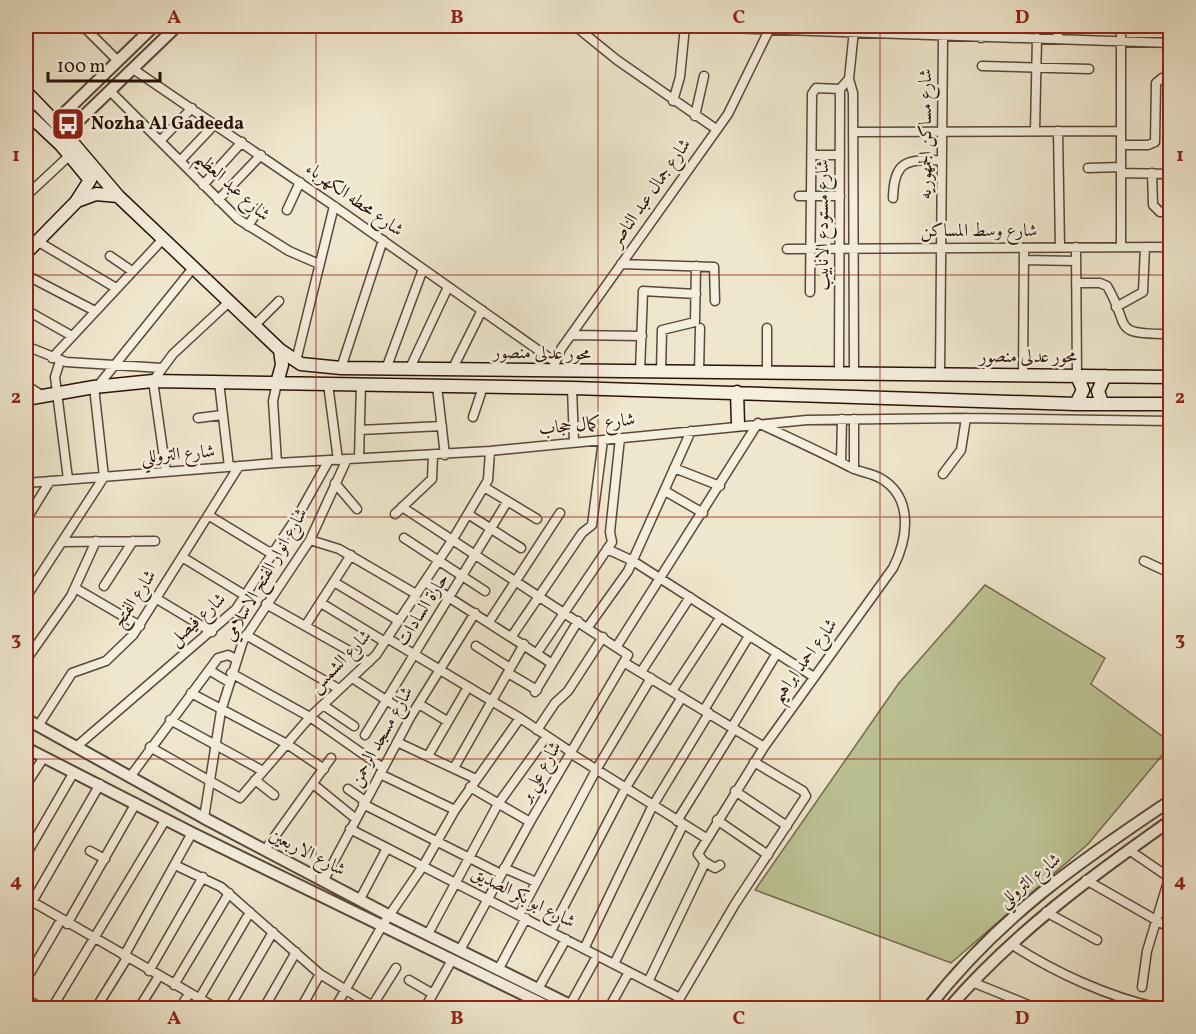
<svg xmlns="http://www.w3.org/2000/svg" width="1196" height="1034" font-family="Vollkorn,Amiri,serif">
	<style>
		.green { fill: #bdc495; stroke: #746b4e; stroke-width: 1.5 }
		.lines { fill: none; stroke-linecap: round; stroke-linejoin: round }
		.minor-casing { stroke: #5b4739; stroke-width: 11 }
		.tertiary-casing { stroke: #5b4739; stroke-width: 14 }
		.secondary-casing { stroke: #2a1208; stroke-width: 15 }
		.minor { stroke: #f5efde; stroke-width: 8 }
		.tertiary { stroke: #f5efde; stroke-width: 10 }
		.secondary { stroke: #f5efde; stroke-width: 12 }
		.grid { fill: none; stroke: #8f2418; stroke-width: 1.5; stroke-opacity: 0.55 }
		.labels { text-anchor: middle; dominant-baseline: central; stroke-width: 5; stroke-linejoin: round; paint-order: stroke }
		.poi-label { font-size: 18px; font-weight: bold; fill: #2a1208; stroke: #f5efde; text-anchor: start }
		.street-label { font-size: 18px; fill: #2a1208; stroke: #f5efde }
		.neatline { fill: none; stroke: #8f2418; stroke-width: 2 }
		.grid-label { font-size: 20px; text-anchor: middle; font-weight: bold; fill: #8f2418 }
	</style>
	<rect width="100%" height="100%" fill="#efe7cd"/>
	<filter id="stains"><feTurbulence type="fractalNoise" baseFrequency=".00333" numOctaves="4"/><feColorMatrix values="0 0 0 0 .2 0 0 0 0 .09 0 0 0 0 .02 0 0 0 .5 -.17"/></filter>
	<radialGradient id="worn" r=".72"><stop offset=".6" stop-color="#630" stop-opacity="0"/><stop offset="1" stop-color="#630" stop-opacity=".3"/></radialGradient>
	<!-- green -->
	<path class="green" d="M985 585 1105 658 1091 684 1170 742V746L1088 844 951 963 755 890 899 683Z"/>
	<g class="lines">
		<!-- minor casing -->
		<g class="minor-casing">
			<path id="minor" d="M83 26 118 61
				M575 26 617 60 716 129
				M666 26 1170 43
				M981 26V38
				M1057 26 1058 38
				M1121 26V247
				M982 66 1089 69
				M133 69 334 206 555 362
				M110 91 238 219 289 251 319 264
				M673 101 680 77 685 26
				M695 116 704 76
				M1035 131 1037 38
				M1058 131 1060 247
				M853 132 1121 131
				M160 141 192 108
				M1121 145H1148L1155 142 1156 83 1162 78H1170
				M812 155H840
				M180 161 215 124
				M1088 168 1121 167
				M1121 173 1170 174
				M1152 173 1153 205 1160 212H1170
				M203 185 242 142
				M26 196 70 155
				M799 196H840
				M893 198C894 159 908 160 942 160
				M218 200 261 155
				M287 210 300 182
				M248 226 259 209
				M37 241 116 288
				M1076 247 1077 376
				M787 249 1170 247
				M110 256 132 271
				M1024 260 1076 261
				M621 264 714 267 715 301
				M26 275 95 311
				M1076 283H1100L1107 286C1132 328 1109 334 1169 334
				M810 292 812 94 816 88 840 89
				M1116 307 1143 292 1145 247
				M26 310 72 336
				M254 326 279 301
				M571 335 642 336
				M26 346 66 362 162 368
				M52 358 163 239
				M60 361 55 377 68 479
				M296 361 334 206
				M554 366 561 349 728 114 770 28
				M341 368 383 240
				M386 369 423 269
				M409 370 448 287
				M452 370 482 310
				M661 371 662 330 695 322 696 266
				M640 372 643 291 696 294
				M699 372 700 328
				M767 373V328
				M839 373 840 89 849 79
				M854 374 853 93 849 79 854 30
				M940 375 943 37
				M1023 376 1024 248
				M1169 377 1170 290
				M219 382 229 467
				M328 384 338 460
				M26 385 43 396
				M437 386 445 455
				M97 387 193 268
				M572 388 574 442
				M473 417 483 387
				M198 418 222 415
				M360 430 442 426
				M359 458 361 384
				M841 462 842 419
				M277 463 273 401 277 383
				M674 468 720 486
				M854 469V419
				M166 472 153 381 173 354 229 302
				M943 474 961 450 966 418
				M26 483 277 463 490 451 807 420 966 418 1170 421
				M335 483 357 509
				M484 487 537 519
				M665 491 703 513
				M402 507 628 655 530 822 460 950
				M395 514 432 479 433 455
				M468 514 521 548
				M208 515 272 554
				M26 520 50 481
				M404 538 485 591
				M310 540 339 549 416 594
				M62 542 155 541
				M607 549 633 561 814 677
				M182 557 246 596
				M1144 561 1170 573
				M334 582 399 621
				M425 582 551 663
				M104 586 133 541
				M75 588 140 626
				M26 597 104 477 94 387
				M157 599 212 632
				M321 603 385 642
				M266 604 369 662
				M489 622 560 513
				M306 625 351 555
				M588 627 628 571 691 431
				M246 635 339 689
				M512 636 582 533 592 525 603 440
				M387 638 520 718 571 752
				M476 646 510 668
				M617 646 758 423C788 437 819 451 850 467 859 472 871 473 880 478 914 497 908 539 893 568L764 747 698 854 704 862 703 867 648 982
				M537 653 612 542 610 532 620 438
				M26 660 71 596 96 541
				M625 663 764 747
				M209 670 229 682
				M641 672 690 597
				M231 673 310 717 383 768
				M508 673 537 690
				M352 678 411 716
				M672 691 720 618
				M535 692 578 621
				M191 693 287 744 324 769
				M419 704 447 721
				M323 705 354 726
				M704 710 749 636
				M170 720 263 771
				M38 726 72 673 106 661 133 635 239 466
				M732 727 777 653
				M537 730 555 703 568 691 603 637
				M365 735 507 502
				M397 742 476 779
				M76 747 236 609 300 512 329 460
				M150 747 240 798 310 717 376 655 453 539 488 480 490 451
				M570 753 706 838
				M428 756 468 687
				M454 768 524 644
				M380 774 455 810
				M130 777 218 658 228 655 236 659
				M255 780 274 795
				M313 784 356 819
				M26 785 44 757
				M470 787 530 822
				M348 789 365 801
				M735 791 787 826
				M363 804 501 874
				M204 818 221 711 243 641 310 540 347 459
				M717 820 768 855
				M677 821 734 729
				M350 829 680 998
				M265 850 331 758
				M1129 850 1170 878
				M90 851 105 859
				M26 855 74 772
				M703 861 715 868 720 865
				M175 865 221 887 320 974 369 1004 374 1003 396 968
				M504 868 536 882
				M324 880 411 716 475 613
				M1086 880 1170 928
				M26 898 216 1008
				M360 899 387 848
				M32 902 100 784
				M1046 912 1097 940
				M519 915 596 770 651 678
				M67 924 136 803
				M551 931 625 789 682 697
				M428 934 498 804 547 736
				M1011 944C1054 972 1108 997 1159 1008
				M584 949 652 807 709 713
				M124 956 192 833
				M614 964 683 825
				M498 970 526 918
				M149 971 203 877
				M26 980 61 920
				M409 980 433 994
				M972 982 1036 1008
				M174 985 229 893
				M1170 986V983
				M1142 987 1147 951 1170 875
				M538 989 566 939
				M26 999 41 1008
				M199 999 250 912
				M570 1005 597 956
				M52 1008 166 819
				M96 1008 127 958
				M139 1008 159 976
				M180 1008 189 994
				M229 1008 273 932
				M264 1008 296 952
				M301 1008 320 974
				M335 1008 382 926 423 866 455 810 520 718
				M425 1008 452 960
				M609 1008 629 972
				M674 1008 735 904 806 796 803 791 754 762"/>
		</g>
		<!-- tertiary casing -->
		<g class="tertiary-casing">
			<path id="tertiary" d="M55 122 154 26
				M65 134 177 26
				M26 719 204 818 390 916 576 1008
				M26 748 192 833 551 1008
				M928 1008C998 918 1077 863 1170 801
				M949 1008C1013 934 1090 877 1170 821"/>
		</g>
		<!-- secondary casing -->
		<g class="secondary-casing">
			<path id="secondary" d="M26 92 55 122 118 196 280 350 301 364 341 368 1170 377
				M26 112 61 145 90 180 76 202 26 253
				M80 200 96 194 118 196
				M277 383 282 365 280 350
				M737 392 738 424
				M26 399 94 387 153 381 572 388 1076 404H1170
				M1102 403 1098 391 1105 376
				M1076 404 1083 390 1077 376"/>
		</g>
		<!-- minor -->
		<use href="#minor" class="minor"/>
		<!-- tertiary -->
		<use href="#tertiary" class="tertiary"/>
		<!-- secondary -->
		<use href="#secondary" class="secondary"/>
	</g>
	<!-- grid -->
	<path class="grid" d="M316 26V1008M598 26V1008M880 26V1008M26 275H1170M26 517H1170M26 759H1170"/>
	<!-- icons -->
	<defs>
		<g id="bus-square" transform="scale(1.725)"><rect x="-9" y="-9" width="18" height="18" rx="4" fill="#8f2418" stroke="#f5efde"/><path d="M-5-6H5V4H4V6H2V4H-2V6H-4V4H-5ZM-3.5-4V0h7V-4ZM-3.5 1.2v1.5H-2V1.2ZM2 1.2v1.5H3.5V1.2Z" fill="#fff"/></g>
	</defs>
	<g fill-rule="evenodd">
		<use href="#bus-square" x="68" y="124"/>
	</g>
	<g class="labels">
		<!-- poi labels -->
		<g class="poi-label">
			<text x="91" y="124">Nozha Al Gadeeda</text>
		</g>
		<!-- street labels -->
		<g class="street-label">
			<text transform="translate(926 134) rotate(-90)">شارع مساكن الجمهوريه</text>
			<text transform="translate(232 187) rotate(42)">شارع عبد العظيم</text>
			<text transform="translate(651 193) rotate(-55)">شارع جمال عبد الناصر</text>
			<text transform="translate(354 200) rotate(35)">شارع محطه الكهرباء</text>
			<text transform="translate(823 225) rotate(-90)">شارع مستودع الانابيب</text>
			<text x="979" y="231">شارع وسط المساكن</text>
			<text transform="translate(542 354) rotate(1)">محور عدلى منصور</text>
			<text x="1028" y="357">محور عدلى منصور</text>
			<text transform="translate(587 425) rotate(-6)">شارع كمال حجاب</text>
			<text transform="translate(178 455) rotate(-5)">شارع التروللي</text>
			<text transform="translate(266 575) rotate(-60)">شارع انوار الفتح الاسلامي</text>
			<text transform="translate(135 599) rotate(-57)">شارع الفتح</text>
			<text transform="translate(423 610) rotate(-58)">حارة السادات</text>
			<text transform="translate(198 620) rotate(-42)">شارع فيصل</text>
			<text transform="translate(805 661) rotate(-54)">شارع احمد ابراهيم</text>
			<text transform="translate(341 662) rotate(-46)">شارع الشمس</text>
			<text transform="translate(382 737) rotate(-61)">شارع مسجد الرحمن</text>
			<text transform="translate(541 772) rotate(-60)">شارع علي بر</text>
			<text transform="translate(307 853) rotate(27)">شارع الاربعين</text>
			<text transform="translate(1030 881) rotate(-39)">شارع التروللي</text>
			<text transform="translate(523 898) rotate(27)">شارع ابو بكر الصديق</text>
		</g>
	</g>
	<!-- margin -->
	<rect width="1196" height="1034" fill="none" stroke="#efe7cd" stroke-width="66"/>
	<!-- scale -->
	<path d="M48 72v9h112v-9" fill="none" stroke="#2a1208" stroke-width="3"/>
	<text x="57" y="72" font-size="18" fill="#2a1208" stroke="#f5efde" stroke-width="4.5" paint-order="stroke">100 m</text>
	<rect x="33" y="33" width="1130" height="968" class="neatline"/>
	<g class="grid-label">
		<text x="174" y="23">A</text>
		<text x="457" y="23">B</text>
		<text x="739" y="23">C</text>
		<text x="1022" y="23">D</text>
		<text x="16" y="161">1</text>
		<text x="1180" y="161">1</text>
		<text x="16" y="403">2</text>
		<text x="1180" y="403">2</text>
		<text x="16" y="645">3</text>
		<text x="1180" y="645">3</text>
		<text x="16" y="887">4</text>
		<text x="1180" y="887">4</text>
		<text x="174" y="1024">A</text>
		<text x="457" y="1024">B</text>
		<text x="739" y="1024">C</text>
		<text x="1022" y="1024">D</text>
	</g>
	<rect width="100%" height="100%" filter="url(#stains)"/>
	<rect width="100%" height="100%" fill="url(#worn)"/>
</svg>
